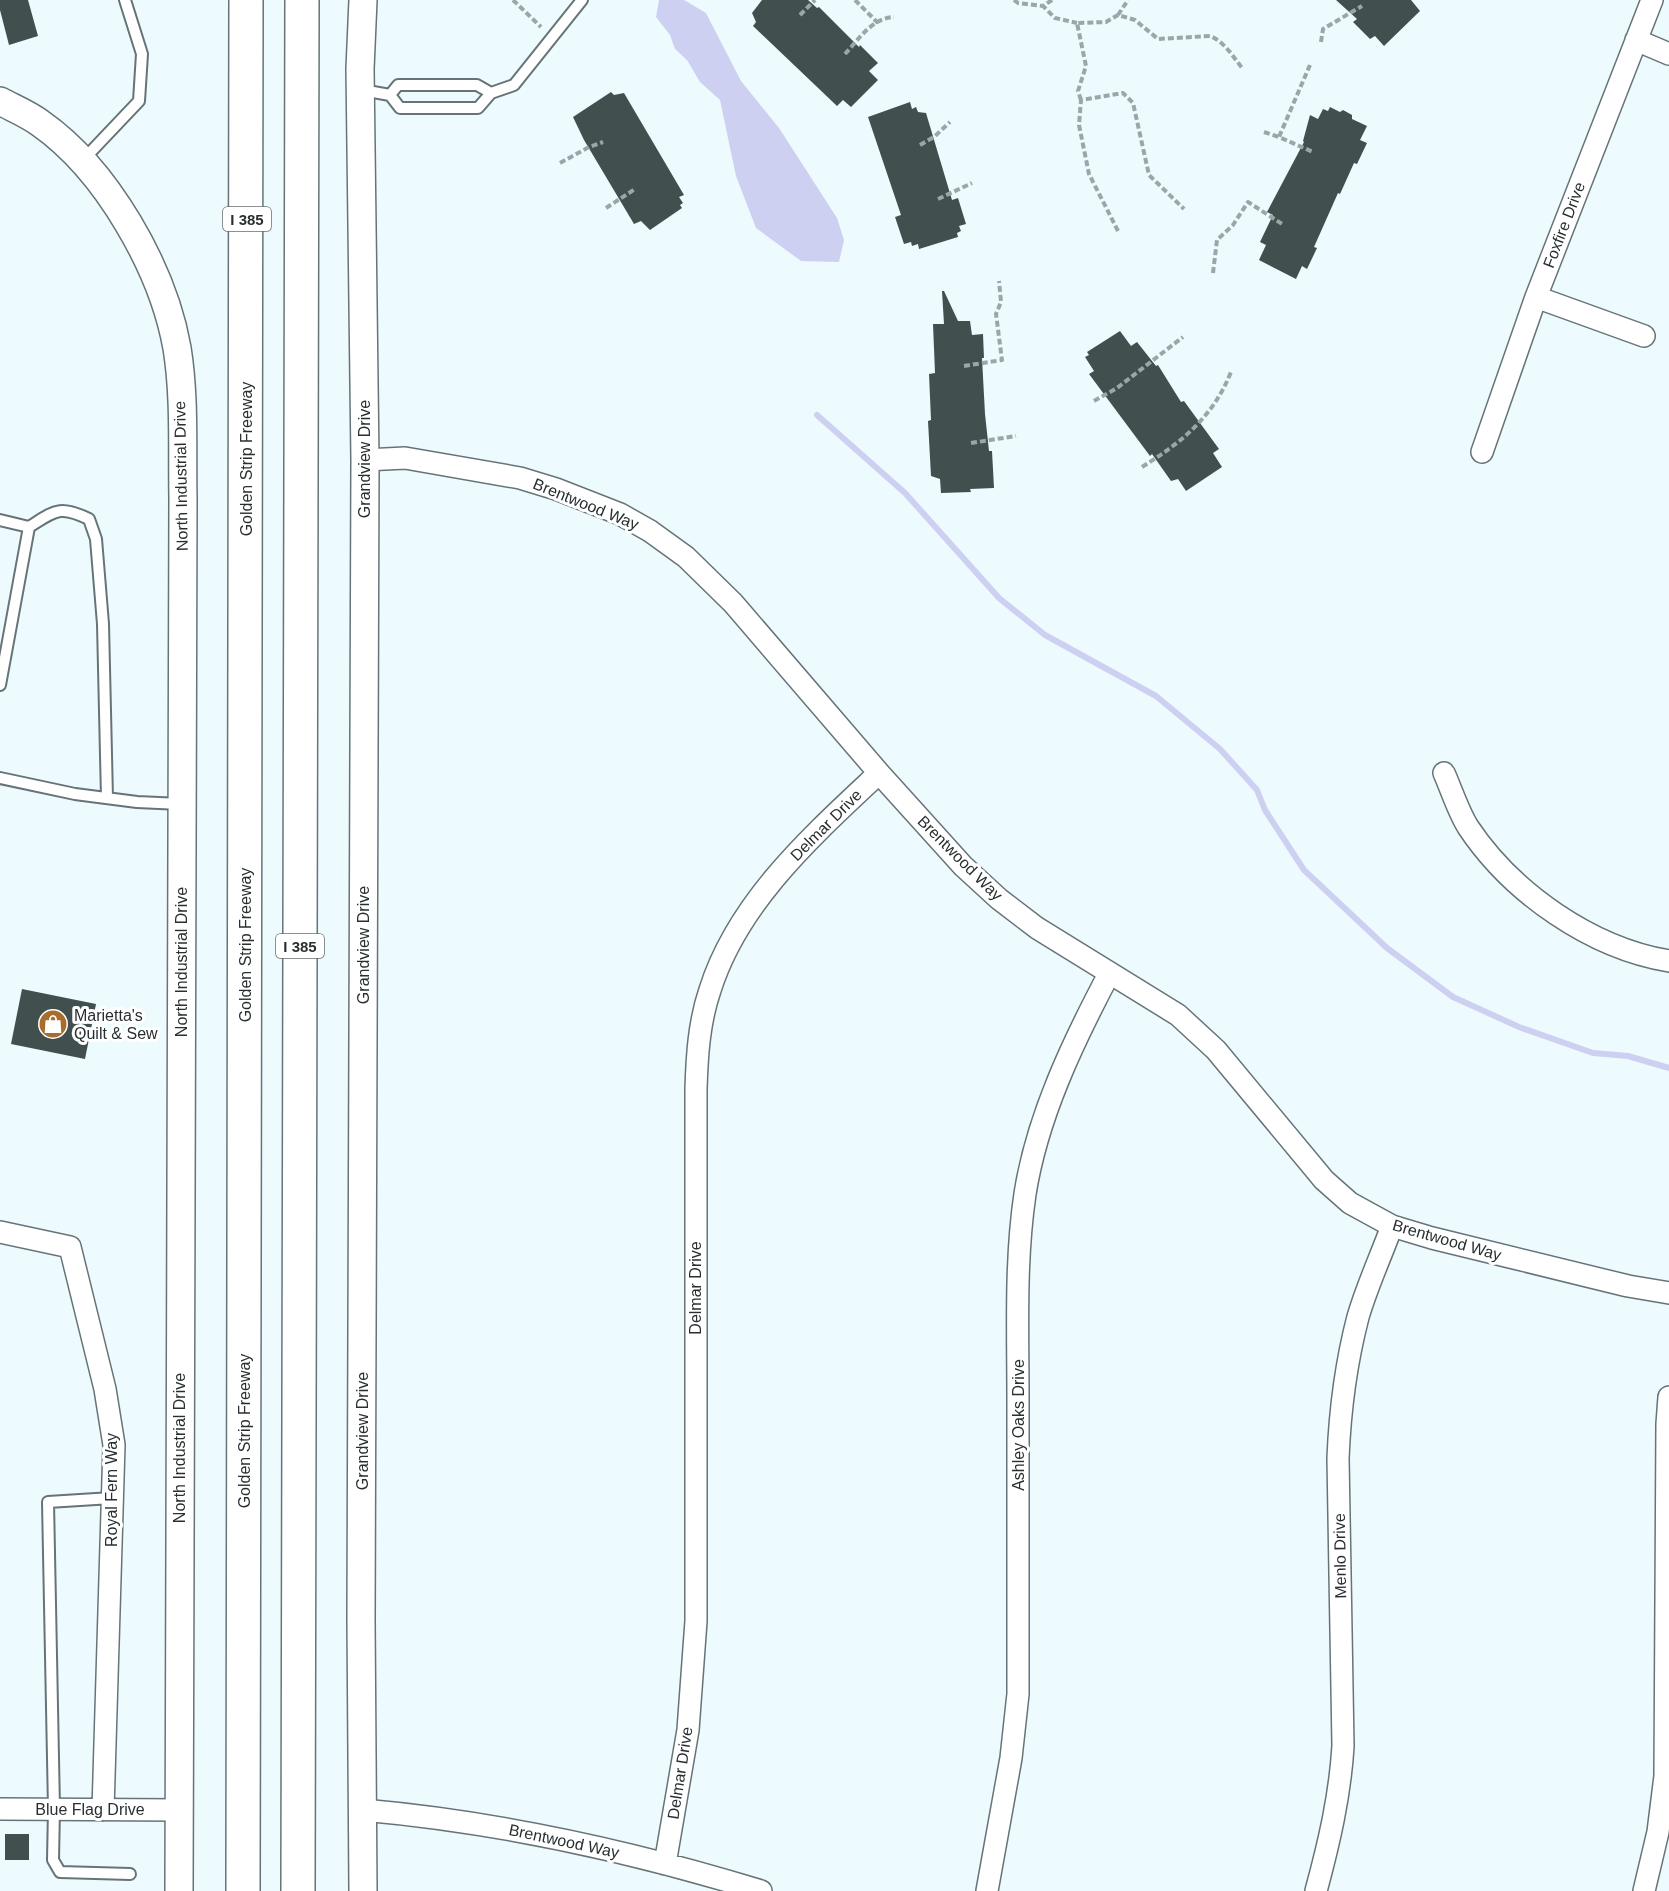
<svg xmlns="http://www.w3.org/2000/svg" width="1669" height="1891" font-family="Arial,sans-serif">
	<style>
		.water { fill: #cdd0f1 }
		.lines { fill: none; stroke-linecap: round; stroke-linejoin: round }
		.stream { stroke: #cdd0f1; stroke-width: 6 }
		.building { fill: #41504e }
		.service-casing { stroke: #667478; stroke-width: 14 }
		.minor-casing { stroke: #667478; stroke-width: 24 }
		.tertiary-casing { stroke: #667478; stroke-width: 30 }
		.motorway-casing { stroke: #667478; stroke-width: 36 }
		.path { stroke: #9ca6a9; stroke-width: 4; stroke-dasharray: 6 3; stroke-linecap: butt }
		.service { stroke: #fff; stroke-width: 10 }
		.minor { stroke: #fff; stroke-width: 21 }
		.tertiary { stroke: #fff; stroke-width: 27 }
		.motorway { stroke: #fff; stroke-width: 33 }
		.labels { text-anchor: middle; dominant-baseline: central; stroke-width: 6; stroke-linejoin: round; paint-order: stroke }
		.shield { fill: #fff; stroke: #696d6f; stroke-width: 1.5 }
		.shield-label { font-size: 15px; font-weight: bold; fill: #292f31 }
		.street-label { font-size: 16px; fill: #292f31; stroke: #fff }
		.poi-label { font-size: 16px; fill: #292f31; stroke: #fff; text-anchor: start }
	</style>
	<rect width="100%" height="100%" fill="#edfafe"/>
	<!-- water -->
	<path class="water" d="M659 0H684L706 13 741 81 779 128 837 218 844 240 839 262 801 261 756 228 736 176 720 100 700 82 687 60 675 49 670 35 656 17Z"/>
	<g class="lines">
		<!-- stream -->
		<path class="stream" d="M817 415 905 493 999 598 1045 635 1156 696 1220 749 1257 790 1265 810 1304 870 1387 948 1453 997 1519 1027 1593 1053 1628 1056 1669 1068"/>
	</g>
	<!-- building -->
	<path class="building" d="M0 0H28L38 36 9 45 0 10Z
		M762 0H808L817 8 819 7 859 47 860 45 878 63 869 71 878 80 851 107 843 100 837 106 753 26 756 22 752 13Z
		M1336 0H1411L1420 11 1384 46 1375 36 1370 39 1353 22 1357 19Z
		M611 92 614 95 624 93 684 195 679 197 683 203 680 205 682 208 650 230 641 221 634 224 584 140 573 117Z
		M910 102 912 109 916 107 918 112 926 113 952 200 958 198 966 224 959 226 961 231 957 233 958 237 919 249 918 244 912 246 911 242 904 244 895 217 901 215 868 117Z
		M1330 107 1340 112 1343 110 1352 115V119L1367 126 1360 140 1367 143 1357 164 1354 163 1340 194 1338 193 1314 247 1317 248 1307 269 1302 266 1296 279 1259 260 1266 245 1260 242 1273 215 1267 212 1304 142 1303 141 1310 115 1318 119 1323 109 1328 111Z
		M942 291H944L958 321H970L972 335 983 334 984 358H982L985 414 989 451H992L994 488 970 489 971 492 941 493 940 479 931 476 928 421 931 420 929 374 935 373 933 324H944Z
		M1120 331 1131 346 1137 342 1156 366 1158 365 1181 402 1184 401 1219 449 1213 453 1222 467 1186 491 1178 479 1171 481 1152 454 1150 456 1089 374 1094 371 1085 357 1089 355 1087 352Z
		M22 989 96 1004 85 1059 11 1044Z
		M5 1834H29V1860H5Z"/>
	<g class="lines">
		<!-- service casing -->
		<g class="service-casing">
			<path id="service" d="M362 90 390 95 400 108H478L491 93 514 85 582 0
				M390 95 398 85H477L491 93
				M83 160 139 101 142 54 125 0
				M0 520 29 527 0 685
				M29 527C56 510 60 505 89 519L96 539 103 624 107 798
				M0 778 75 794 137 802 181 804
				M112 1498 48 1502 54 1809 53 1860 60 1872 130 1874"/>
		</g>
		<!-- minor casing -->
		<g class="minor-casing">
			<path id="minor" d="M1636 40 1669 54
				M1536 297 1644 336
				M1482 452 1536 297 1652 0
				M365 460 405 458 520 478 556 489 620 514 650 531 686 557 733 603 879 773 963 866 999 899 1037 928 1178 1015 1216 1050 1324 1180 1350 1203 1392 1226 1432 1238 1628 1286 1669 1293
				M1444 773C1452 791 1458 811 1468 827 1512 893 1591 948 1669 961
				M0 1232 70 1247 105 1389 114 1445 103 1810
				M0 1809 179 1810
				M363 1810C498 1822 631 1851 761 1891
				M665 1864 688 1730 696 1621V1089C697 1056 699 1022 710 990 738 901 813 835 879 773
				M987 1891 1011 1758 1018 1694C1018 1596 1018 1497 1018 1398 1018 1331 1015 1261 1025 1194 1037 1117 1073 1042 1109 974
				M1316 1891C1329 1843 1340 1796 1343 1746L1338 1458C1340 1410 1346 1363 1358 1317 1367 1286 1381 1256 1392 1226
				M1644 1891 1658 1832 1665 1776 1667 1424 1669 1397"/>
		</g>
		<!-- tertiary casing -->
		<g class="tertiary-casing">
			<path id="tertiary" d="M0 101C13 108 28 114 40 123 107 170 163 269 177 348 185 397 182 450 183 499L179 1891
				M363 1891 361 1619 365 460 360 69 363 0"/>
		</g>
		<!-- motorway casing -->
		<g class="motorway-casing">
			<path id="motorway" d="M243 1891 246 0
				M298 1891 302 0"/>
		</g>
		<!-- path -->
		<path class="path" d="M513 0 541 27
			M855 0 878 23
			M1014 0 1018 3 1043 6
			M1052 0 1043 6 1055 18 1077 23
			M800 15 815 0
			M1118 15 1128 0
			M1321 42 1323 29 1362 6
			M845 54C859 39 872 18 894 17
			M1310 65 1279 137 1313 152
			M1081 100 1078 91 1086 66 1077 23 1106 22 1118 15 1135 20 1158 39 1210 36C1225 42 1233 57 1243 69
			M1264 132 1279 137
			M920 145 934 137 950 122
			M560 163 589 147 603 142
			M938 199 972 183
			M606 208 635 189
			M1118 231 1089 174 1079 125 1081 100 1123 93 1133 103 1149 175 1184 209
			M1213 273 1217 240 1233 225 1248 202 1282 224
			M964 366 1002 360 996 314 1001 302 999 281
			M1094 401 1117 388 1183 337
			M971 443 1016 436
			M1142 467C1182 442 1213 417 1231 372"/>
		<!-- service -->
		<use href="#service" class="service"/>
		<!-- minor -->
		<use href="#minor" class="minor"/>
		<!-- tertiary -->
		<use href="#tertiary" class="tertiary"/>
		<!-- motorway -->
		<use href="#motorway" class="motorway"/>
	</g>
	<!-- icons -->
	<defs>
		<g id="shop-disc" transform="scale(1.5)"><circle r="9.5" fill="#a86d2d" stroke="#fff"/><path d="M-5-2.5h2.3a2.7 3.5 0 0 1 5.4 0H5L5.5 6h-11ZM-1.5-2.5h3a1.5 2.3 0 0 0-3 0Z" fill="#fff"/></g>
	</defs>
	<g fill-rule="evenodd">
		<use href="#shop-disc" x="53" y="1024"/>
	</g>
	<g class="labels">
		<!-- shield labels -->
		<g class="shield">
			<rect x="223" y="207" width="48" height="24" rx="4.5"/>
			<rect x="276" y="934" width="48" height="24" rx="4.5"/>
		</g>
		<g class="shield-label">
			<text x="247" y="219">I 385</text>
			<text x="300" y="946">I 385</text>
		</g>
		<!-- street labels -->
		<g class="street-label">
			<text transform="translate(1564 225) rotate(-69)">Foxfire Drive</text>
			<text transform="translate(246 459) rotate(-90)">Golden Strip Freeway</text>
			<text transform="translate(364 459) rotate(-90)">Grandview Drive</text>
			<text transform="translate(181 476) rotate(-91)">North Industrial Drive</text>
			<text transform="translate(586 504) rotate(22)">Brentwood Way</text>
			<text transform="translate(826 825) rotate(-45)">Delmar Drive</text>
			<text transform="translate(960 858) rotate(45)">Brentwood Way</text>
			<text transform="translate(245 945) rotate(-90)">Golden Strip Freeway</text>
			<text transform="translate(363 945) rotate(-90)">Grandview Drive</text>
			<text transform="translate(181 962) rotate(-90)">North Industrial Drive</text>
			<text transform="translate(1447 1240) rotate(16)">Brentwood Way</text>
			<text transform="translate(695 1288) rotate(-90)">Delmar Drive</text>
			<text transform="translate(1018 1425) rotate(-90)">Ashley Oaks Drive</text>
			<text transform="translate(244 1431) rotate(-90)">Golden Strip Freeway</text>
			<text transform="translate(362 1431) rotate(-90)">Grandview Drive</text>
			<text transform="translate(179 1448) rotate(-90)">North Industrial Drive</text>
			<text transform="translate(111 1490) rotate(-90)">Royal Fern Way</text>
			<text transform="translate(1340 1556) rotate(-91)">Menlo Drive</text>
			<text transform="translate(680 1773) rotate(-81)">Delmar Drive</text>
			<text x="90" y="1809">Blue Flag Drive</text>
			<text transform="translate(564 1841) rotate(12)">Brentwood Way</text>
		</g>
		<!-- poi labels -->
		<g class="poi-label">
			<text x="74" y="1015">Marietta's<tspan x="74" dy="18">Quilt &amp; Sew</tspan></text>
		</g>
	</g>
</svg>
